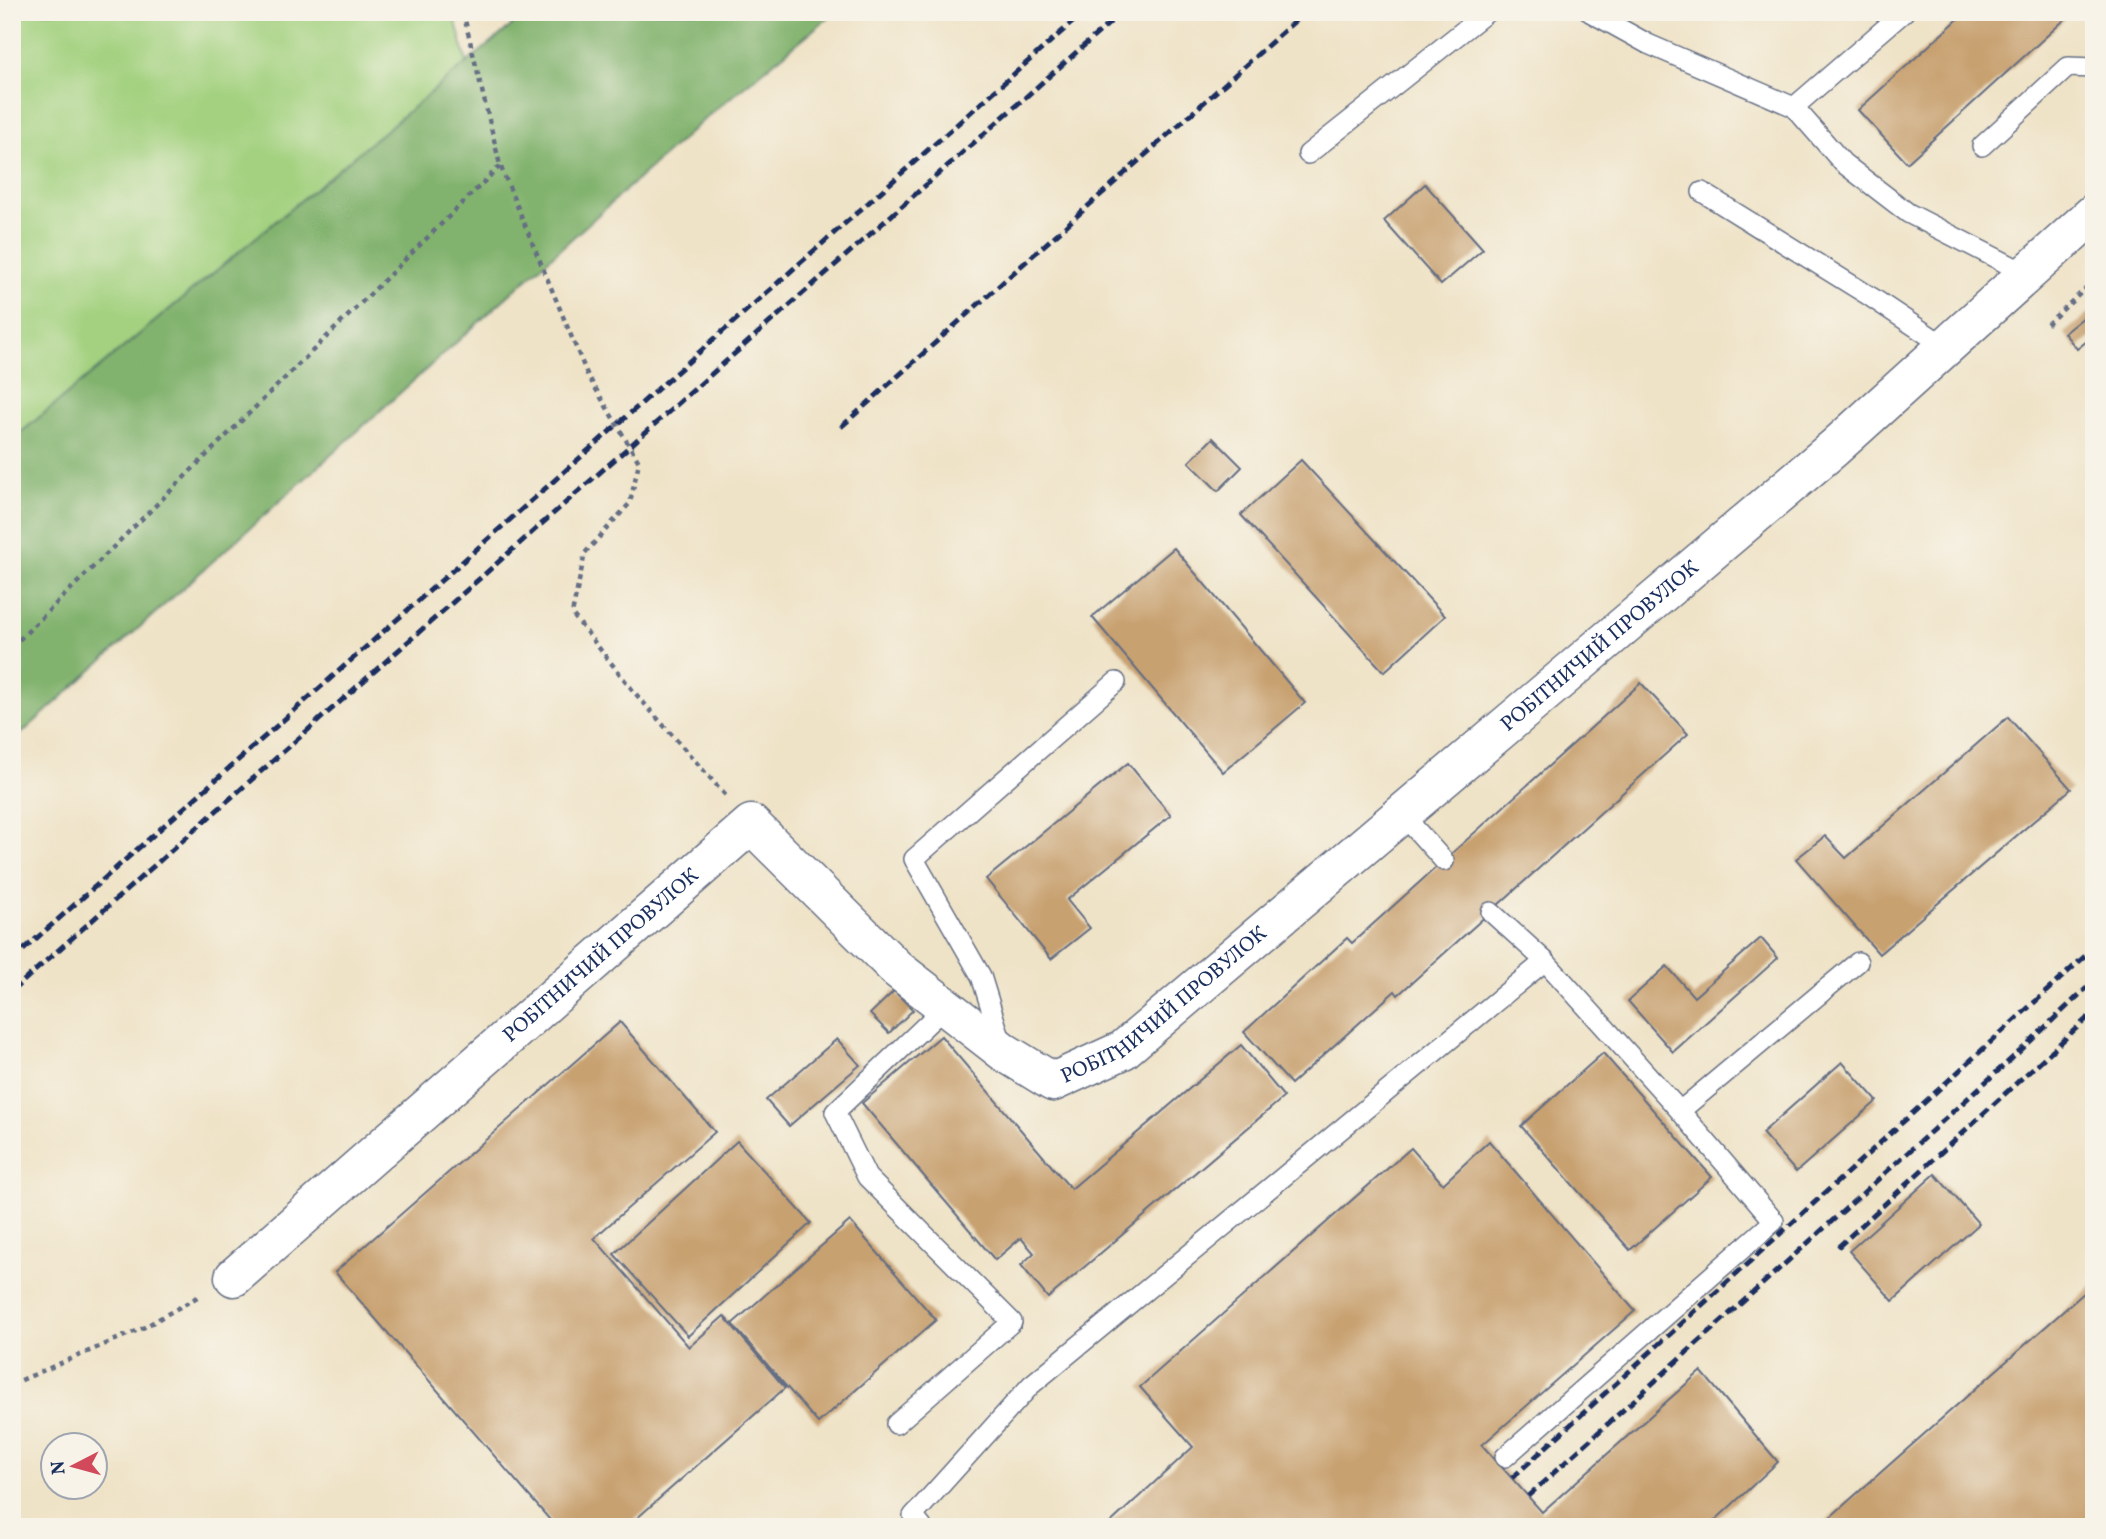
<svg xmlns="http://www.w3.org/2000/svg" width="2106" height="1539" font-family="Vollkorn,serif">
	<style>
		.green { fill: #a3d17f; stroke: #5f806e; stroke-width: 2 }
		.forest { fill: #82b36e; stroke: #4e7166; stroke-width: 2 }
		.building { fill: #c8a171 }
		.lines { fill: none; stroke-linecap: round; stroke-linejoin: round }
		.service-casing { stroke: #656e83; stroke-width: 22 }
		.minor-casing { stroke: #656e83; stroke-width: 41 }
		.path { stroke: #656e83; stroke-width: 4.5; stroke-dasharray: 5 5; stroke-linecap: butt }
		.service { stroke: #fff; stroke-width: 19 }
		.minor { stroke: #fff; stroke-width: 38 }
		.rail { stroke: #1b2f5e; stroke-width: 5; stroke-dasharray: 10 5; stroke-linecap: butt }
		.labels { text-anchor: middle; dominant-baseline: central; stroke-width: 5; stroke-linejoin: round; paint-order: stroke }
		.street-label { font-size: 21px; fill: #1b2f5e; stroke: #f7f3e8 }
	</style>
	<rect width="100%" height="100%" fill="#f7f3e8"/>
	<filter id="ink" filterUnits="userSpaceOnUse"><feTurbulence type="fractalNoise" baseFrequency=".0143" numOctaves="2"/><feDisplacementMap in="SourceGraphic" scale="14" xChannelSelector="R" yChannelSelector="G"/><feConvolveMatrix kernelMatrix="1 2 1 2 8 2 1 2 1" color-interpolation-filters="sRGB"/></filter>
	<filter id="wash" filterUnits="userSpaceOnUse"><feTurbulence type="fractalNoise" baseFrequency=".00686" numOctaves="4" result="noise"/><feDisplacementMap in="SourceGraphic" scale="28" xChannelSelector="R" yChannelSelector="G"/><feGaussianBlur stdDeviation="1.57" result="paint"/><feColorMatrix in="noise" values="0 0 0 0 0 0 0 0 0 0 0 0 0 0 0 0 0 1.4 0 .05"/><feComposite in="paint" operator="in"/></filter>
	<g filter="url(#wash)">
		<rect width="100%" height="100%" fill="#efe3c7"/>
		<!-- green -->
		<path class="green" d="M12 12H453L467 63 12 440Z"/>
		<!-- forest -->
		<path class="forest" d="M528 12H835L709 115 12 742V440Z"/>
		<g id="blocks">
			<!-- building -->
			<path class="building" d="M1966 12H2073L1907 163 1858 110Z
				M1425 184 1483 249 1441 285 1384 221Z
				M2094 309V340L2092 337 2077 349 2064 333Z
				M1213 438 1242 467 1218 491 1189 462Z
				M1301 460 1445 616 1384 672 1241 515Z
				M1174 548 1305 703 1223 772 1092 617Z
				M1641 683 1688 734 1398 995 1395 991 1291 1084 1244 1032 1347 938 1352 943Z
				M2008 717 2071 789 1879 954 1796 859 1825 836 1846 858Z
				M1128 763 1171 815 1067 900 1090 928 1051 959 986 879Z
				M1761 938 1778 958 1673 1052 1628 1001 1667 966 1694 997Z
				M894 991 913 1010 889 1033 870 1014Z
				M620 1022 715 1132 594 1238 689 1347 724 1316 785 1388 627 1527H556L335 1272Z
				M941 1036 1071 1189 1241 1045 1284 1097 1048 1298 1021 1265 1034 1253 1021 1238 995 1260 862 1103Z
				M837 1039 860 1065 789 1126 766 1100Z
				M1603 1053 1712 1177 1630 1250 1521 1126Z
				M1842 1062 1877 1101 1796 1172 1762 1133Z
				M737 1141 811 1223 688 1336 614 1254Z
				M1489 1141 1635 1311 1482 1445 1542 1512 1701 1371 1778 1462 1708 1527H1106L1193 1447 1140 1387 1411 1148 1443 1184Z
				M1935 1174 1979 1224 1893 1301 1849 1251Z
				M850 1221 936 1320 818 1423 732 1324Z
				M2094 1284V1527H1819Z"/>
		</g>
	</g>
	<g filter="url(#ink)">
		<use href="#blocks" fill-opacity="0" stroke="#656e83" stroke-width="2"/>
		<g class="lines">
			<!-- service casing -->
			<g class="service-casing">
				<path id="service" d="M1590 12 1648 44 1794 107
					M1904 12 1794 107 1843 163 1908 213 2027 274
					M1982 146 2068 67 2094 68
					M1308 154 1487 12
					M1702 192 1871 297 1946 347
					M1402 814 1444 861
					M1002 1044 981 976 914 859 1116 682
					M1680 1111 1858 962
					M896 1424 1012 1322 867 1177 835 1112 945 1007
					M1505 1457 1774 1221 1680 1111 1545 961
					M922 1527 913 1516 1031 1385 1545 961 1491 912"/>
			</g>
			<!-- minor casing -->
			<g class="minor-casing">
				<g id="minor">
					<path id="s1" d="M234 1277 751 824 897 969 1004 1052 1053 1082 1123 1050 1834 448 2094 213"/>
				</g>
			</g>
			<!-- path -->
			<path class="path" d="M463 12 500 165 587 374 639 462 630 503 585 553 572 614 635 693 727 797
				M2047 324 2094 281
				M12 647 500 166
				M12 1384 141 1329 201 1295"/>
			<!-- service -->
			<use href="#service" class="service"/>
			<!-- minor -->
			<use href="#minor" class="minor"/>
			<!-- rail -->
			<path class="rail" d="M841 427 1305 12
				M12 960 1084 12
				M12 991 1122 12
				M1838 1247 2094 1012
				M1512 1478 2094 948
				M1528 1496 2020 1051 2094 981"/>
		</g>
	</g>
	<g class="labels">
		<!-- street labels -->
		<g class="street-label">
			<text stroke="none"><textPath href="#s1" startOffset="1788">РОБІТНИЧИЙ ПРОВУЛОК</textPath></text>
			<text stroke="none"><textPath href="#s1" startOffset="488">РОБІТНИЧИЙ ПРОВУЛОК</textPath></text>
			<text stroke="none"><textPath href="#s1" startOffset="1222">РОБІТНИЧИЙ ПРОВУЛОК</textPath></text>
		</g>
	</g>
	<!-- margin -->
	<rect width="2106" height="1539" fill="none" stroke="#f7f3e8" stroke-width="42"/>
	<!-- north arrow -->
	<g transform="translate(74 1466) rotate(264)"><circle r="33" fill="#f7f3e8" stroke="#9fa5b1" stroke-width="2"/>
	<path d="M0-5L12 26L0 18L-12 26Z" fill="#d1495b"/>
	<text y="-10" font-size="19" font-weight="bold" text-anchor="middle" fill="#1b2f5e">N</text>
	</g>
</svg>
